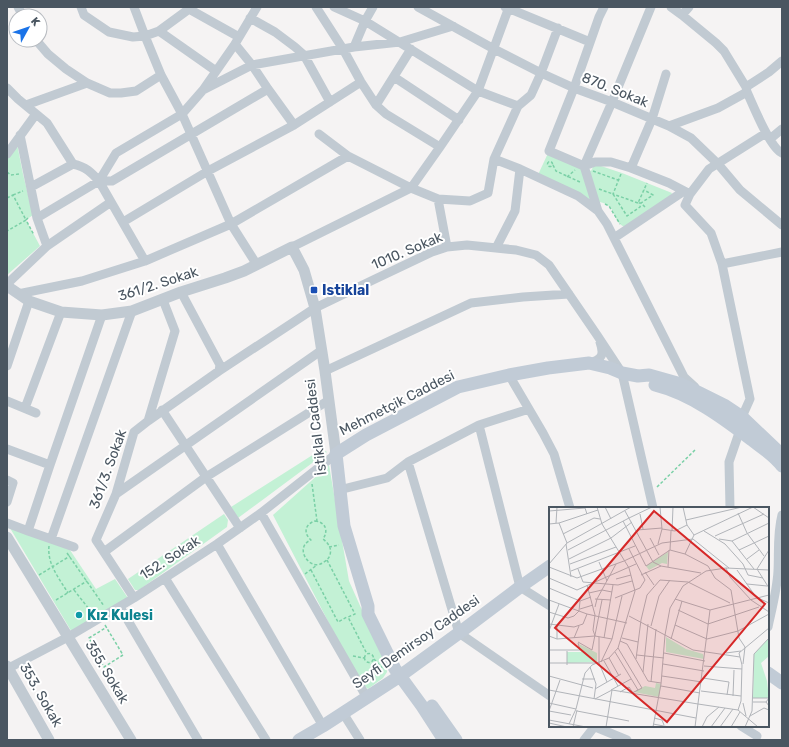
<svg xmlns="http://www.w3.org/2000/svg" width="789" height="747" font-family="Rubik,sans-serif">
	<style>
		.green { fill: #c3f1d5 }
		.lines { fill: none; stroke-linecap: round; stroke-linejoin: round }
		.path { stroke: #7ad0a6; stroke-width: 1.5; stroke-dasharray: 3 2; stroke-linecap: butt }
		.minor { stroke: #c1cad2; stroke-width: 9 }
		.tertiary { stroke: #c1cad2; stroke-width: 11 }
		.secondary { stroke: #c1cbd6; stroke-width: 13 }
		.transit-dot { fill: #1a4fb4; stroke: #fff; stroke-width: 1.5 }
		.culture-dot { fill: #0f9aa8; stroke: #fff; stroke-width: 1.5 }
		.labels { text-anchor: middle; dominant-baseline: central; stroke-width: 4; stroke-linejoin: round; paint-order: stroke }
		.street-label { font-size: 14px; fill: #4a5661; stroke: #fff }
		.transit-label { font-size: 14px; font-weight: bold; fill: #164399; stroke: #fff; text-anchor: start }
		.culture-label { font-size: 14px; font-weight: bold; fill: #0d838f; stroke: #fff; text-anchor: start }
		.inset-road { fill: none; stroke: #b1b4b9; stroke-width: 1 }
		.view { fill: #d62828; fill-opacity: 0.15; stroke: #d62828; stroke-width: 2 }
		.inset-edge { fill: none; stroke: #4a5661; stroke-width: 2 }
	</style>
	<rect width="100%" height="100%" fill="#f5f3f3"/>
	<!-- green -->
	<path class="green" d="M17 144 23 174 33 215 26 220 40 246 7 275V158Z
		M549 151 584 166 591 171 593 167 598 165 622 173 672 193 669 198 626 227C615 225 616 212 609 206 603 201 585 199 577 196 563 190 550 183 537 177Z
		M322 449 327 452 238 518 231 507Z
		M329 465 349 581 387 666V672L383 678 368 689 362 684 346 656 273 515Z
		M224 514 228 520 227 527 139 590H135L128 579Z
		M7 523 66 544 96 589 115 579 130 601 73 634Z"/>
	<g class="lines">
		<!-- path -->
		<path class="path" d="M547.5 164a2.5 2.5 0 1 1 5 0a2.5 2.5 0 1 1-5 0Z
			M553 165 556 171 580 182
			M593 171 618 180
			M7 172 11 175 19 174
			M621 174 613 194 638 203
			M567 177 575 170
			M599 189 613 194 627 216 640 207 641 203 653 195 644 190
			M13 195 23 191
			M7 198 13 195 26 220 7 231
			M605 204 609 206 620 224
			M645 207 641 203H638L647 183
			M28 218 26 220 34 235
			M312 484 317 521
			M657 487 695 450
			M315 521C325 522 329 530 323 539 328 543 332 548 330 555 329 558 327 560 324 562 310 573 293 547 311 540 303 533 305 524 315 521Z
			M49 546C47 564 59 578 68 593
			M329 547 339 545
			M67 553 104 606
			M327 560 355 614 348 617 367 654
			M311 570 338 622 347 617
			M305 574 317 565
			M39 575 70 556
			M74 590 89 609 91 615
			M56 600 87 581
			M105 625 123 655 104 667 89 638 107 627
			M364.5 658a4.5 4.5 0 1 1 9 0a4.5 4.5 0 1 1-9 0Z
			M353 656 364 658
			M374 659 382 668"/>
		<!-- minor -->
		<path class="minor" d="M18 7 23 16
			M81 7 84 15 109 32 133 37 145 36 159 31 189 9
			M134 7 145 36 161 75 182 114 231 224 257 265
			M190 7 189 9 239 37
			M316 7 343 49 361 82 376 105 386 114 440 147
			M334 7 365 21 478 91 518 106
			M418 7 494 49 541 73 574 88 612 102 669 126 691 138 718 164 740 190 782 225
			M505 7 590 42
			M604 7 599 17 574 88 549 151 584 166 595 162H611L631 168 669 183 690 194
			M671 7 682 15 716 43 724 51 746 87
			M682 15 689 7
			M250 18 275 32 295 47 304 55 330 102
			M159 31 216 71
			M36 40 48 54 66 69 87 83 110 93H121L136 91 161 75
			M235 44 252 65 268 89 294 125
			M354 47 365 21 373 7
			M394 77 459 120
			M7 88 18 99 47 123 73 164C86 167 91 172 99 181L145 261
			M203 90 252 65 354 47 400 42 453 26
			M747 92C753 105 770 148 782 153
			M26 105 87 83
			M376 105 411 49
			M669 126 718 108 747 92 746 87 769 72 782 61
			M319 134 348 156 411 188 438 199 470 201 488 193 494 159 518 106 531 95 541 73 558 28
			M20 135 37 218 99 181H112L268 89
			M770 139 782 129
			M7 154 36 114
			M494 159 520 169 578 196 598 211 607 224 684 377 695 387
			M631 168 652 119 666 74
			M99 181 116 153 182 114 203 90 235 44 257 7
			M31 187 73 164
			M438 199 447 247
			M598 211 584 166 612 102 651 7
			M37 218 47 246
			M123 222 208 171 294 125 361 82
			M614 238 684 191
			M292 247 411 188 440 147 478 91 509 7
			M496 248 515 211 520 169
			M722 264 711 233 685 205 690 194 709 169 766 133
			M7 284 47 246 111 202
			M181 292 220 365 219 371
			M18 294 82 281 145 261 231 224 348 156
			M590 363C603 359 604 354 600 342
			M7 366 29 301
			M325 371 471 303 523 297 569 294
			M509 375 543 433 554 454 570 508
			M7 401 36 413
			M25 408 61 312
			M162 410 240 528
			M148 421 219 371 315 308 373 280 432 252 447 247 467 245 516 250 536 255 549 265 597 335 622 373 653 508
			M479 425 520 587 550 606
			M7 449 50 465
			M408 462 459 633 550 696
			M7 480 13 483 7 502
			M339 490 387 478 408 462 479 425 529 409
			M116 494 322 350
			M730 508 729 462 740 430 742 417 750 399 722 264 782 252
			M261 513 367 698
			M7 523 28 531 51 539 132 311
			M28 531 50 465 102 315
			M51 539 74 547
			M217 544 323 726
			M104 552 206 477 329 400
			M165 578 266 740
			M134 598 96 540 116 494 134 432 148 421 175 331 163 300
			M120 607 198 740
			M768 627C772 608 777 590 778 571 779 553 777 534 782 515
			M7 669 68 637 134 598 217 544 261 513 336 454
			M343 713 360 740
			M593 726 627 740
			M741 726 757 736
			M584 740 595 726"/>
		<!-- tertiary -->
		<path class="tertiary" d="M7 286 29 301 61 312 102 315 132 311 181 292 225 278 244 271 292 247 304 270 315 308 325 371 336 454
			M7 537 131 740
			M7 666 49 740"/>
		<!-- secondary -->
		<path class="secondary" d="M655 385C691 394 723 418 752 440 762 448 774 455 782 466
			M768 673 782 683
			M432 706 456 740
			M299 740 323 726 400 676 459 633 520 587 550 566
			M444 740 422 706 395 669 368 614V606L344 526 336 454 366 435 458 387 509 375 548 368 589 363 610 368 622 373 638 376 649 375 681 384 700 393 724 405 742 417 782 455"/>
	</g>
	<!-- markers -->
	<rect class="transit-dot" x="310" y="286" width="8" height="8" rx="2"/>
	<circle class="culture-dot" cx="79" cy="615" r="4"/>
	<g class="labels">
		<!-- street labels -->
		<g class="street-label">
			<text transform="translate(615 90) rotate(22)">870. Sokak</text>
			<text transform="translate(407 251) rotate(-23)">1010. Sokak</text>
			<text transform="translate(158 284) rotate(-18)">361/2. Sokak</text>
			<text transform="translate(397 403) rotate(-27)">Mehmetçik Caddesi</text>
			<text transform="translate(316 427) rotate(-97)">İstiklal Caddesi</text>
			<text transform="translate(108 469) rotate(-70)">361/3. Sokak</text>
			<text transform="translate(170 558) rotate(-33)">152. Sokak</text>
			<text transform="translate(416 642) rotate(-35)">Seyfi Demirsoy Caddesi</text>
			<text transform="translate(107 672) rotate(59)">355. Sokak</text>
			<text transform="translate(41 695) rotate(60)">353. Sokak</text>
		</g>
		<!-- transit labels -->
		<g class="transit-label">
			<text x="322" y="290">Istiklal</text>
		</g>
		<!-- culture labels -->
		<g class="culture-label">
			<text x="87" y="615">Kız Kulesi</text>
		</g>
	</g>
	<!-- overview -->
	<g transform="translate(549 507)">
		<rect width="220" height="220" fill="#f5f3f3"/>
		<path d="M119 45 118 57 113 56 100 63 97 59ZM117 130 137 142 154 147 155 152 117 145ZM220 131V149L212 156 218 174 220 191H204L205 147ZM30 137 48 146V155L18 156V145H32ZM107 176 112 177 110 190 85 185 96 179 106 181Z" fill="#c3f1d5"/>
		<path class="inset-road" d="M56 0 62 12M134 0 138 18 145 28 136 47 159 59 166 71 182 83 190 131 196 140M0 4 36 1 38 7M76 4 104 55 112 59M189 6 198 26 215 49M91 7 94 22M80 11 103 0M137 13 193 0M74 14 97 59 121 43M7 16 8 0M10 16 18 36M0 17 10 16 49 3M113 22 126 24 138 18M88 23 113 21M123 24 124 0M155 24 176 37 194 57 199 68 214 71M14 27 45 11 51 12M145 28 204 0 220 11M166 29 215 7M101 31 110 48M170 32 183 34 205 62M183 34 220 16M17 37 22 70M109 37 113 22 111 0M19 43 80 11M121 43 122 24M121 43 136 47M190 43 220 29M220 43 208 62 220 81M20 52 62 31 83 15M198 52 210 43M50 55 58 74M0 57 18 36 82 0M21 57 67 40M0 60 28 71 75 54 113 36 144 32 180 61M119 60 120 43M177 61 181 70 202 93 220 105M29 62 34 75 69 78 83 74M188 63 207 90 220 96M22 64 86 39M96 65 105 78M92 68 112 59 152 66M0 71 28 83 87 57M67 72 82 68M198 77 218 79M38 78 46 108 44 123 46 129M0 81 31 94 42 90M40 86 53 83 63 85M66 91 91 81 96 73 80 42M46 92 62 93M126 92 161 103M0 93 38 107 78 116M46 100 48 92 67 57M31 102 44 98M129 103 159 117 210 100M0 105 19 111 25 109 30 104 31 94M80 109 116 128 112 177 104 220M0 117 25 120 34 117 38 107M126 118 158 132 189 124 220 107M8 119V132M102 119 110 89 121 73M0 124 10 97M0 129 8 132 46 129 63 132M50 130V156L58 175M25 131 30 119M55 131 64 78M73 131 89 135M122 132 133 94M71 134 78 137 99 174 112 176M29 135 43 143 53 93M69 141 93 181 83 186M0 143H31L29 136M18 144V158M66 145 89 183M115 146 156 154M177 146 192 144M88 148 115 151M191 150 144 143 116 128 121 101 134 79 157 64 177 61 220 63M60 151 70 169M87 152 92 113 98 88 111 73 139 75 181 96M55 154 69 179M52 155 63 132 73 89M0 156H46M114 157 155 164M194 157 196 140M155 159 193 162M41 160 47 177 45 192M94 165 99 117M0 169 44 181M113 169 153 175M154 171 180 175 178 188M33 172H46M102 175 107 122M112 179 151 186M46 182 72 167M0 183 147 211M62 183 82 172M63 183 149 197M152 184 192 189M71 185 80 180 84 186M184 189 185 163M204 191H220L217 195 220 199M46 192 63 183M204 195H217M0 196 27 202M194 196 197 209M149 197 189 203 209 220M189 203 192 194 193 158 190 146 220 121M0 204 11 173M0 204 22 208M28 204 80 214M201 209 215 201 220 203M105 211 113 213 115 218M0 213 37 220M0 216 18 220M20 217 27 202 36 166 43 158 60 151 69 141 86 84 80 61 53 17 48 0M104 217 120 220M24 220 28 203M57 220 63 183M146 220 161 103 220 88M153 220 158 210 170 200M162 220 176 201M171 220 184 202M182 220 191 205M196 220 203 204 205 147 220 131"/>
		<path class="view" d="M105 4 216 97 118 215 6 121Z"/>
		<rect width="220" height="220" class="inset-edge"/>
	</g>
	<!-- border -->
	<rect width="789" height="747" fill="none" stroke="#4a5661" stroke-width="16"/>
	<!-- north arrow -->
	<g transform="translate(28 28) rotate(50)"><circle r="19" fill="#ffffff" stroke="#b7bbc0"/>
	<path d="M0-3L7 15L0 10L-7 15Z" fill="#1a73e8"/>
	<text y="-6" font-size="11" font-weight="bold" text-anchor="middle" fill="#4a5661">K</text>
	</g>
</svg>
